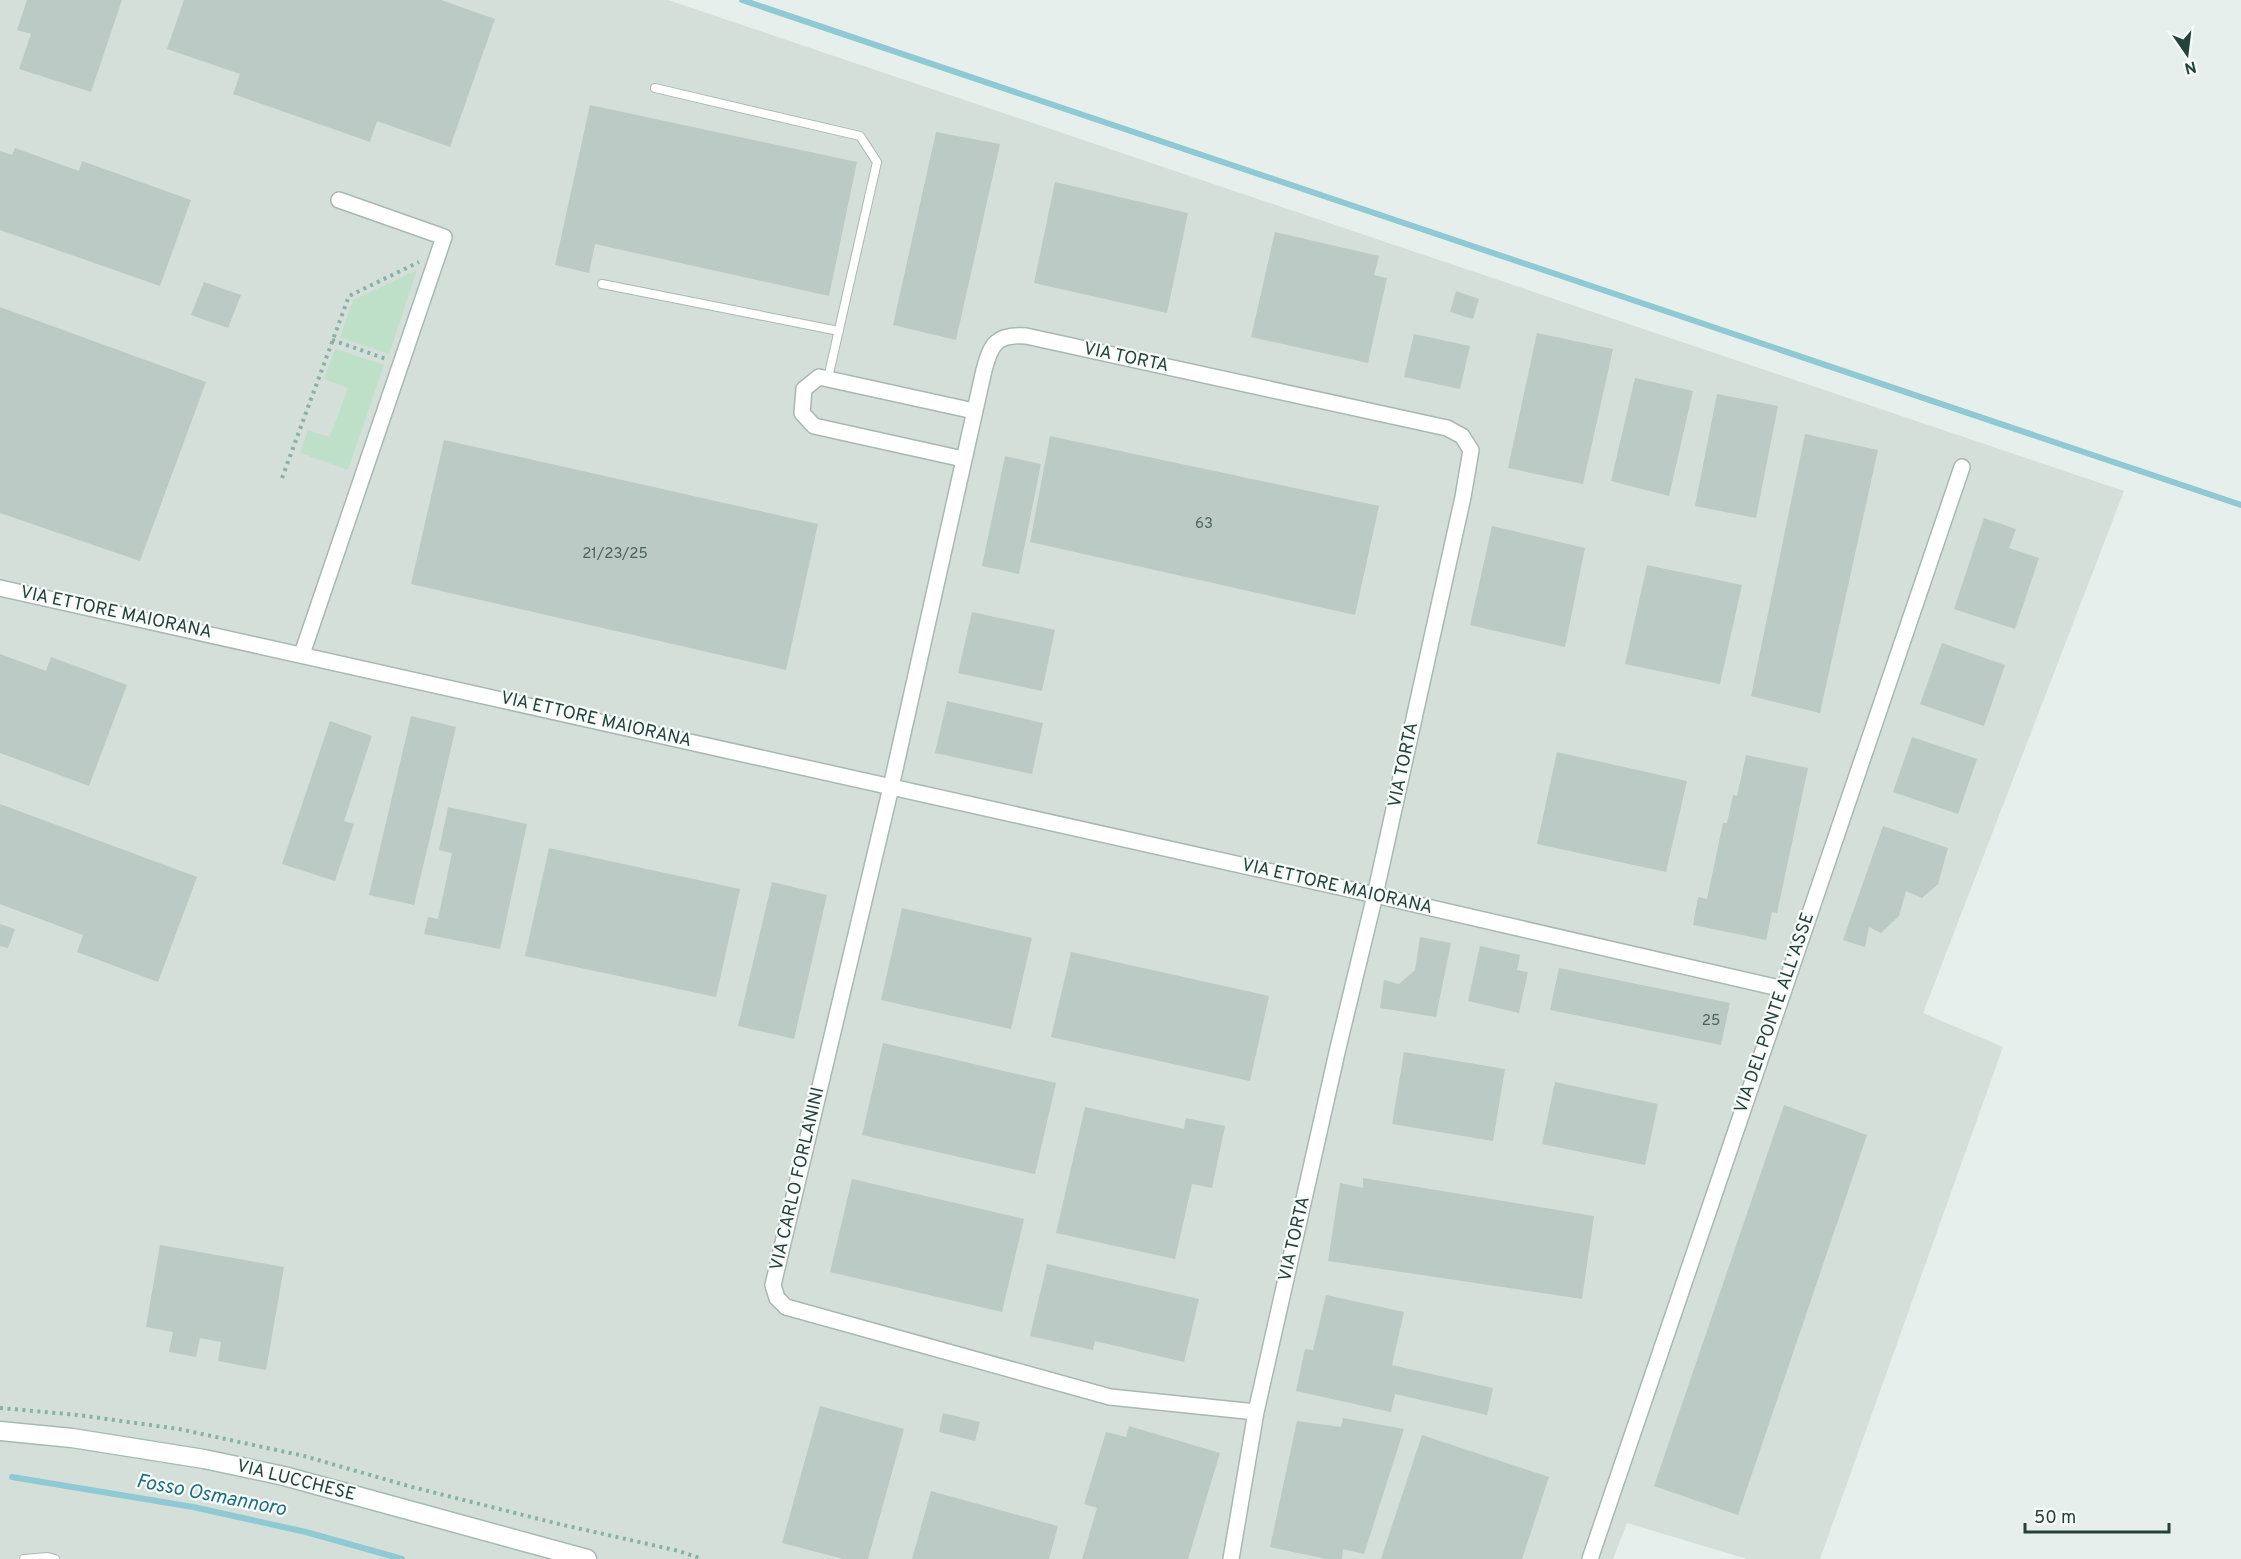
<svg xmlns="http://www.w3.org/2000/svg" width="2241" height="1559" font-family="Overpass,sans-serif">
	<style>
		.built { fill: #d4dfda }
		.green { fill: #bfe0c8 }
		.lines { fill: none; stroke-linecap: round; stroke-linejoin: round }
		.stream { stroke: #8ec9d4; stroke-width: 6 }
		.building { fill: #bbcac4 }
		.lane-casing { stroke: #a8b8b2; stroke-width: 10 }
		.street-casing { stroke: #a8b8b2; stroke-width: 18 }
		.secondary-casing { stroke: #a4bbb3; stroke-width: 21 }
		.path { stroke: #86b3a5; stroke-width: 4; stroke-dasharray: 3 4.5; stroke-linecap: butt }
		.lane { stroke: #fff; stroke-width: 8 }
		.street { stroke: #fff; stroke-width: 15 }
		.secondary { stroke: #fff; stroke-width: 18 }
		.labels { text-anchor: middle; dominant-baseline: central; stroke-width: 4.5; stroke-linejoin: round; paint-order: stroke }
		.number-label { font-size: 15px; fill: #4a645c }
		.street-label { font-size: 18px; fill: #24423a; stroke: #f7fbf9 }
		.water-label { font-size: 20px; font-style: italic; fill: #1c6f80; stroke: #f7fbf9 }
	</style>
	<rect width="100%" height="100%" fill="#e6efeb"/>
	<!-- built -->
	<path class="built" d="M0 0H668L2124 491 1923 1013 2003 1047 1820 1559H1747L1627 1523 1613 1559H0Z"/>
	<!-- green -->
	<path class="green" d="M417 270 389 354 340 337 353 300Z
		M335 349 384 365 348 470 300 453 308 430 330 437 348 388 324 379Z"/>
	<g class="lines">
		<!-- stream -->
		<path class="stream" d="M742 0 2241 505
			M12 1477 193 1507 306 1532 402 1559"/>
	</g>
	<!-- building -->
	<path class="building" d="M27 0H122L91 92 19 69 31 34 17 30Z
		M184 0H441L495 19 450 147 377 121 370 142 233 94 240 74 167 49Z
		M590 105 857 162 829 296 595 244 589 273 555 265Z
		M936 132 1000 144 956 340 893 325Z
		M15 148 79 171 82 161 191 200 160 286 0 230V151L12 155Z
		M1055 182 1188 213 1167 313 1034 283Z
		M1275 232 1379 256 1374 275 1387 278 1368 363 1251 337Z
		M204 282 241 295 228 328 191 315Z
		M1456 291 1479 299 1473 319 1450 312Z
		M0 307 206 382 140 561 0 513Z
		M1537 333 1613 349 1583 484 1508 468Z
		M1414 334 1470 346 1460 389 1404 377Z
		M1635 378 1693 391 1669 496 1611 481Z
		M1717 394 1778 406 1756 518 1695 506Z
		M1805 434 1878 450 1820 713 1751 696Z
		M1050 436 1379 506 1355 615 1030 542Z
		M444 440 818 524 786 670 411 584Z
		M1005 456 1041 464 1019 574 982 566Z
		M1984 518 2016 529 2009 548 2039 558 2015 629 1954 609Z
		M1492 526 1585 548 1565 647 1470 625Z
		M1647 565 1742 585 1720 684 1625 664Z
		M972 612 1055 630 1042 691 958 673Z
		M1942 643 2005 665 1984 726 1920 704Z
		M0 654 46 671 51 657 127 685 89 786 0 753Z
		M947 701 1043 723 1032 774 935 753Z
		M411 716 456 727 414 905 369 895Z
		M330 721 372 736 344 821 354 824 335 881 282 864Z
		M1912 737 1977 759 1958 814 1893 792Z
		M1557 752 1687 781 1666 872 1537 844Z
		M1746 755 1808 768 1777 913 1772 912 1766 940 1693 925 1698 897 1707 899 1723 823H1727L1733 795 1737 796Z
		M0 804 197 877 158 982 77 952 83 935 0 904Z
		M448 807 527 824 500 949 424 934 428 917 438 919 452 853 439 850Z
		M1883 826 1948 848 1938 884 1922 898 1906 891 1899 916 1881 933 1869 927 1865 947 1843 940Z
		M549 848 740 889 716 997 525 956Z
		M772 882 827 895 794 1039 738 1026Z
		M902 908 1032 938 1011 1029 881 1000Z
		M0 924 15 929 8 948 0 946Z
		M1420 937 1451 943 1436 1017 1380 1008 1384 980 1399 984 1415 970Z
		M1480 946 1520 955 1517 970 1528 972 1519 1013 1468 1001Z
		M1071 952 1269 996 1250 1081 1051 1037Z
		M1559 968 1730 1003 1721 1045 1550 1010Z
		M883 1043 1056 1083 1035 1174 862 1135Z
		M1404 1052 1505 1069 1493 1141 1392 1124Z
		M1555 1082 1658 1104 1645 1165 1542 1144Z
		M1784 1105 1867 1135 1738 1515 1654 1486Z
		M1085 1107 1184 1129 1186 1118 1225 1126 1212 1188 1192 1184 1175 1259 1056 1233Z
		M1363 1178 1594 1216 1582 1299 1328 1261 1340 1183 1363 1188Z
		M852 1179 1024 1219 1002 1312 830 1272Z
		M160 1245 284 1267 266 1370 218 1361 221 1342 200 1338 196 1357 169 1352 173 1332 146 1327Z
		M1047 1264 1199 1299 1184 1362 1095 1341 1093 1350 1030 1336Z
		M1326 1295 1404 1312 1392 1365 1493 1388 1487 1415 1395 1394 1391 1412 1296 1391 1305 1349 1313 1350Z
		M820 1406 904 1429 868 1559H843L782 1543Z
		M943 1413 980 1422 975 1441 939 1432Z
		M1343 1418 1404 1429 1364 1554 1343 1549 1342 1559H1326L1270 1547 1297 1421 1341 1427Z
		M1129 1426 1220 1453 1188 1559H1082L1097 1508 1084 1504 1106 1432 1126 1437Z
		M1422 1435 1549 1477 1522 1559H1381Z
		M931 1491 1058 1526 1049 1559H912Z"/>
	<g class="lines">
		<!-- lane casing -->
		<g class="lane-casing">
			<path id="lane" d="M655 88 860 136 877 162 828 378
				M602 284 839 331
				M24 1559 48 1557 55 1559"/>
		</g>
		<!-- street casing -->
		<g class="street-casing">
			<path id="street" d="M963 459 814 426 802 413 804 389 819 377 974 411
				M0 588 1375 895 1783 989
				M302 654 444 237 339 200
				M1231 1559 1256 1412 1338 1048 1375 895 1463 497 1471 450 1462 436 1447 428 1026 336C996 334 991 344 984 370L891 787 773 1285 777 1298 786 1307 1110 1397 1256 1412
				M1590 1559 1962 467"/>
		</g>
		<!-- secondary casing -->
		<g class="secondary-casing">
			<path id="secondary" d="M0 1431 72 1438 204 1459 284 1476 587 1559"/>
		</g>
		<!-- path -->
		<path class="path" d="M332 340 386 359
			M282 478 349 296 419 262
			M0 1408 78 1415 179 1429 304 1456 412 1487 559 1524 679 1551 702 1559"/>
		<!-- lane -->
		<use href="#lane" class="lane"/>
		<!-- street -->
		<use href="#street" class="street"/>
		<!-- secondary -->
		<use href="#secondary" class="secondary"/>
	</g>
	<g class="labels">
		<!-- number labels -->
		<g class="number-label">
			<text x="1204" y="524">63</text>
			<text x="615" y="554">21/23/25</text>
			<text x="1711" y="1021">25</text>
		</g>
		<!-- street labels -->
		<g class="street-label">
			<text transform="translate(1126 358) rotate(12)">VIA TORTA</text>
			<text transform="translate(116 613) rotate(12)">VIA ETTORE MAIORANA</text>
			<text transform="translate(596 720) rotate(13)">VIA ETTORE MAIORANA</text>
			<text transform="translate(1404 765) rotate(-78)">VIA TORTA</text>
			<text transform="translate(1337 887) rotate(13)">VIA ETTORE MAIORANA</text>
			<text transform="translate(1775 1013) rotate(-71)">VIA DEL PONTE ALL'ASSE</text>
			<text transform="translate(798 1179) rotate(-77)">VIA CARLO FORLANINI</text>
			<text transform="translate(1295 1239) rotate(-77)">VIA TORTA</text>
			<text transform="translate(296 1481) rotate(14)">VIA LUCCHESE</text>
		</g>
		<!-- water labels -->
		<g class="water-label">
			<text transform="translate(211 1496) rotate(11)">Fosso Osmannoro</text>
		</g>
	</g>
	<!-- north arrow -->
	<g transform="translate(2187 54) rotate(166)" stroke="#f7fbf9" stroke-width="4.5" paint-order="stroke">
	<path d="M0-4.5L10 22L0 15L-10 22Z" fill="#24423a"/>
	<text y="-9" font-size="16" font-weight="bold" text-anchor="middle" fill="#24423a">N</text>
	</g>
	<!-- scale -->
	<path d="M2025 1523v9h144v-9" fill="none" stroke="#24423a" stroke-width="3"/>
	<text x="2034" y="1523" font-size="18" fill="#24423a" stroke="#f7fbf9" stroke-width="4.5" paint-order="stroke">50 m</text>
</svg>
